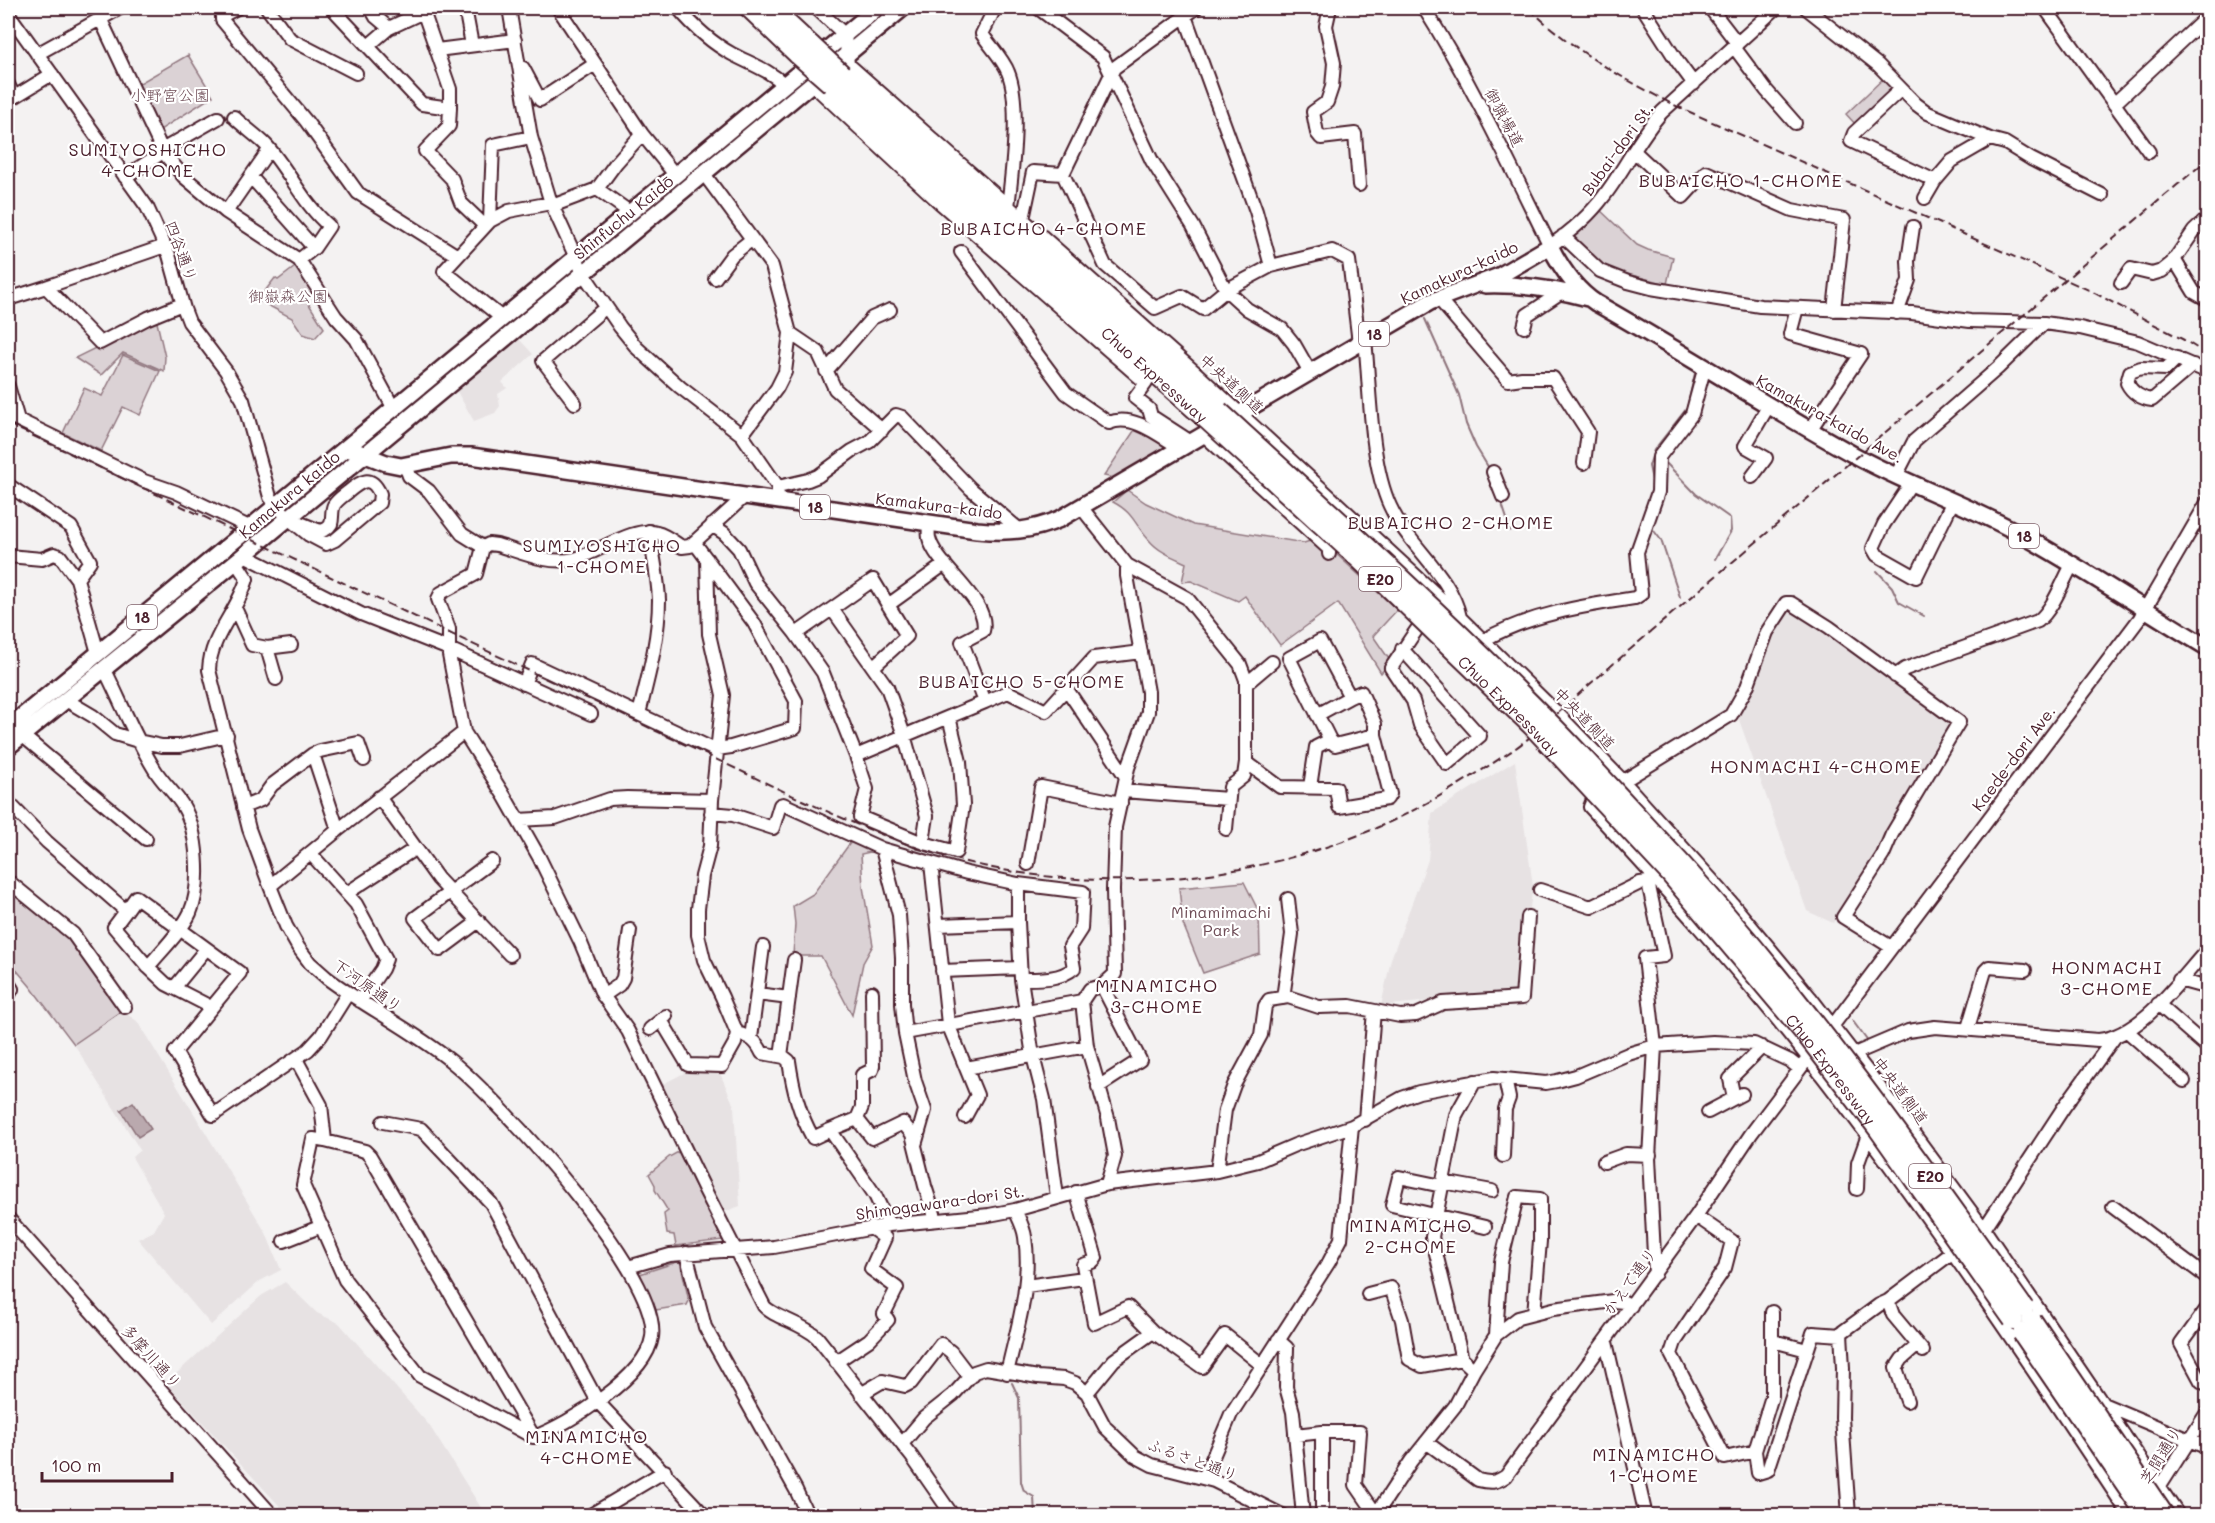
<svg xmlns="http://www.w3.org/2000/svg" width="2215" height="1523" font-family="Mali,'Klee One',sans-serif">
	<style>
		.built { fill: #e7e2e3 }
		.green { fill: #dbd2d5; stroke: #927880; stroke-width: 1.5 }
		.water { fill: #baa9ae; stroke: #8d727a; stroke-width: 1.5 }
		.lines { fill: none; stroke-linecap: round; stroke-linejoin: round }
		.stream { stroke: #8d727a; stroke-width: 2 }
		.minor-casing { stroke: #4a1f2b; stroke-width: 16 }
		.major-casing { stroke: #4a1f2b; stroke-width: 20 }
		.highway-casing { stroke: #4a1f2b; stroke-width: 22 }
		.minor { stroke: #fff; stroke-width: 12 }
		.major { stroke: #fff; stroke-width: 15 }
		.highway { stroke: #fff; stroke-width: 18 }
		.rail { stroke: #4a1f2b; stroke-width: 2; stroke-dasharray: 9 4.5; stroke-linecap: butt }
		.highway-bridge-casing { stroke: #4a1f2b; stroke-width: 22; stroke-linecap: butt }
		.highway-bridge { stroke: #fff; stroke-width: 18 }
		.labels { text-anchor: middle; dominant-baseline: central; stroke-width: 4.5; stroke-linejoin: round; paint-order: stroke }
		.shield { fill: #fff; stroke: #80626b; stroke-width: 1.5 }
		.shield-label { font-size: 15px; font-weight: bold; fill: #4a1f2b }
		.park-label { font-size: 16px; fill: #6e4c56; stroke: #fff }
		.street-label { font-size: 16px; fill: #4a1f2b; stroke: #fff }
		.neighbourhood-label { font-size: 18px; letter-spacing: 1.5px; fill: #4a1f2b; stroke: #fff }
	</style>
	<rect width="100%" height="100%" fill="#f4f2f2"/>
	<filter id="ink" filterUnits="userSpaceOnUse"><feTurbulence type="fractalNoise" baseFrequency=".0167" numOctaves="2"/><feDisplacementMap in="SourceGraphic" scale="12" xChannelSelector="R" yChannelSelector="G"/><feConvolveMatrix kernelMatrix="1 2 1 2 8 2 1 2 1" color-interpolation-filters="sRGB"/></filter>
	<g filter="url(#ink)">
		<!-- built -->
		<path class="built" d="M518 338 533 354 502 382 507 388 498 394 500 406 495 413 474 421 456 390Z
			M1786 603 1954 720 1833 923 1807 911 1737 714Z
			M1515 761 1533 886 1518 992 1381 1006 1391 959 1428 860 1432 813Z
			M122 1011 137 1021 198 1120 266 1233 281 1270 260 1281 211 1325 138 1239 154 1231 164 1213 132 1157 140 1150 74 1044Z
			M690 1070 720 1073 734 1106 740 1206 724 1212 659 1086Z
			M285 1282 317 1313 339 1323 429 1425 485 1514 483 1515H288L166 1383 261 1296Z"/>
		<!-- green -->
		<path class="green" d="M188 55 213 96 157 132 133 87Z
			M1886 76 1898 88 1857 126 1846 114Z
			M1599 209 1637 245 1648 250 1673 257 1667 284 1603 268 1571 238Z
			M299 264 315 292 305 298 324 328 315 338 303 334 292 318 258 300 275 278 278 280Z
			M156 318 165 357 164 371 123 353 101 375 75 358Z
			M123 355 160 371 140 415 123 407 101 451 63 433 84 388 102 396Z
			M1136 428 1165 444 1168 448 1114 478 1104 476Z
			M1127 490 1146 503 1193 525 1304 543 1319 538 1397 610 1373 636 1391 662 1381 673 1338 603 1280 645 1245 596 1238 601 1191 581 1182 582 1186 563C1173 557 1159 552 1149 540 1134 524 1134 513 1113 502Z
			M853 839 875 851 861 854 863 887 873 945 863 963 852 1015 821 956H793L795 924 793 906 813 894Z
			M1244 882 1259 912 1260 954 1203 973 1183 924 1179 888Z
			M8 888 69 936 122 1011 74 1044 30 986 8 960Z
			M680 1151 723 1240 676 1246 674 1235 667 1234 664 1214 668 1211 655 1190V1185L649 1174 669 1157Z
			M680 1261 689 1301 687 1305 656 1310 640 1274Z"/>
		<!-- water -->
		<path class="water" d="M133 1102 151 1129 138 1137 121 1110Z"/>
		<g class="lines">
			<!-- stream -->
			<path class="stream" d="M1425 319 1459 395 1466 424 1476 447 1490 470
				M1664 461 1696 494 1730 518 1731 531 1715 559
				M1653 485 1649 466 1654 450 1687 408 1696 369
				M1501 501 1511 531
				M1651 527 1661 540 1680 597
				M1877 571 1892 587 1899 602 1924 616
				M1852 1020 1869 1043
				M1012 1383 1019 1398 1021 1482 1024 1491 1034 1497 1035 1516"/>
			<!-- minor casing -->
			<g class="minor-casing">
				<path id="minor" d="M237 8 222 16V20L306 121 358 193 456 255
					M267 8 290 39 356 73
					M332 8 422 104 450 108 449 126 425 151 452 179 461 203 485 226
					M371 8 376 17 389 28
					M422 8 450 89V108
					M465 8 472 45
					M509 8 531 137 551 203 583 273 620 327 637 348 680 387 742 435 778 487 777 501
					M558 8 642 134 676 176
					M678 8C694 27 710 42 732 54 751 64 769 70 785 85
					M816 8 845 35 848 64 1195 372 1441 599 1553 709 1623 781 1721 890 1810 997 1877 1084 1984 1229 2179 1516
					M995 8 982 34C990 46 1003 59 1008 72 1021 103 1012 173 1008 207
					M1038 8 1103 57 1152 161 1193 226 1226 290 1247 309 1282 329 1294 344 1310 372
					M1330 8 1326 26 1334 63 1332 87 1327 102 1313 112 1317 133 1321 138 1355 134 1359 185
					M1424 8C1472 84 1510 165 1550 246 1569 233 1590 215 1604 196 1625 169 1639 137 1662 112L1776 8
					M1643 8 1677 61 1694 84
					M1710 8 1737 43
					M1806 8 1878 65 1916 104 1928 113 1990 139 2005 143 2031 159 2102 195
					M2045 8 2149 152
					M8 13 147 207 169 255 184 309 189 322 226 371 243 400 270 497 288 518 309 535 326 544 335 540 379 503 380 494C371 474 361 481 348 492 343 496 337 500 334 505 331 511 333 518 331 524 328 529 325 530 320 531L288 518
					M1185 16 1256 211 1271 266
					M100 18 163 152 183 176 226 212 299 260 336 317 356 339 394 409
					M368 46 389 28 423 12
					M1734 47 1766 90 1795 123
					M437 50 515 40
					M37 54 120 8
					M523 68 540 100 595 64
					M8 84 14 97
					M812 84 939 202 1146 383 1135 398 1149 409 1151 416 1191 442
					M1901 89 1854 133 1851 141 1935 181
					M8 101 52 74
					M2114 104 2208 16
					M234 117C244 127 256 135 266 145 289 170 303 204 329 226L314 248
					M162 150 218 118
					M1634 151 1683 197 1706 172 1792 210 1844 220 1834 310
					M704 174 772 266 790 333 785 372 777 388 742 435
					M1063 174 1114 68 1196 8
					M125 177 163 152
					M251 177 314 248 299 260
					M597 189 616 163 642 134
					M1925 198 1935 181 1952 161 1990 139
					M552 206 597 189 631 213
					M226 212 269 150
					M1023 219 1033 172 1063 174 1105 265 1155 308 1182 296 1203 309 1226 290 1271 266 1332 251 1349 260 1359 343
					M490 221 493 145 531 137
					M1563 236 1600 271 1628 282 1651 288 1760 306 1912 313 1970 321 2044 323 2080 328 2138 342 2208 372
					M961 252 1066 393 1109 423C1133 413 1160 436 1180 448
					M2174 259 2194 292 2208 300
					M715 278 732 255 751 240
					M2121 283 2131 269 2152 274 2162 271 2172 263 2194 231 2208 218
					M46 287 165 246
					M1438 298 1508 380 1522 378H1553L1588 432 1584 463
					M8 299 46 287 100 343 148 318 182 304
					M1797 308 1790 334 1861 354 1810 430
					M1897 313 1909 280 1908 261 1913 227
					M502 318 444 271 490 221 509 211 551 203
					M1524 327 1527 315 1563 291
					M790 333 818 352 835 389 882 430
					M1365 339C1370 388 1370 463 1390 506 1408 546 1450 573 1460 617
					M2177 358 2166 369 2141 368 2130 372 2127 383C2132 393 2142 399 2152 400L2193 365
					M826 371 872 318 890 310
					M8 386 18 420
					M575 403 543 361 606 307
					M8 415 144 481 176 492 251 528
					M1204 435 1329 549V554
					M405 465 409 476 429 491 462 534 483 547
					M1493 472 1503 497
					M1896 476 1914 441 1998 368 2044 323
					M1752 477 1766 458 1745 446 1769 405
					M1912 482 1884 524 1873 548 1877 555 1916 577 1953 501
					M8 485 71 527 90 561 77 579 98 653
					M778 487 808 480 818 476 852 451 869 442 896 415 902 417 971 489 1021 531
					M1081 507 1127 565V576L1148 692V712L1128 768 1115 827 1113 890 1115 974 1102 986 1090 989 1082 1001 1087 1046 1108 1118 1115 1156 1107 1184
					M929 524C929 528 928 533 929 538 936 567 991 601 983 631L962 642 985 702 949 717
					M712 525 724 533 739 549 755 583 795 633 823 673 856 756
					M694 542 754 623 796 701 795 728 731 747 717 749
					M483 547 476 574 441 593 438 599 449 629V655L464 732 505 797 539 857 580 941 602 994 628 1031 705 1190 764 1306C773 1317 802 1323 817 1337L912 1457 953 1516
					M483 547 489 544 497 545C521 552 548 565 574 559 596 554 635 525 657 533 666 535 674 542 682 547L690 546 744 497
					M244 555 361 614 449 649 591 714
					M8 556 42 559 54 554 60 556 77 579
					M707 559 709 634 723 695 712 800 710 846 702 876 698 909V935L704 960 722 997 737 1033C750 1037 756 1040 762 1053L784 1057 789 1061C793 1089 799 1113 813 1138L830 1130 875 1195 889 1225
					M236 562 247 579C238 611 210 636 209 670L249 829 270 886 286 926 298 947 310 963 327 978C367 1008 413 1030 452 1062 500 1101 661 1275 652 1337 646 1377 569 1424 534 1437
					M1127 565 1187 598 1240 664 1246 680V762L1244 776 1230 787 1226 829
					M888 605 945 564
					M235 608 252 645 267 648 291 645
					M832 609 887 687 904 735 927 816 923 842
					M796 634 873 580 907 636 873 667
					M1484 640C1530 614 1583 606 1635 598L1641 594 1637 552 1658 492 1659 457 1692 414 1705 366
					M267 648 276 679
					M1402 649 1480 736 1447 764 1420 725 1413 701 1391 668C1403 651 1413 633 1427 616
					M104 668C121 702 135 738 155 770 163 783 175 793 183 806 198 831 202 886 190 913 181 932 162 950 148 967L114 927 126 911
					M1895 676 1905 669 2038 621C2053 609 2062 583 2072 565
					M524 684 532 664 717 751
					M1246 684 1272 662
					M1066 688 1126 777
					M1350 697 1361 692 1375 724V735
					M66 700 93 716 115 734 138 741 162 746H180L227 735
					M985 702 1008 692 1046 711 1094 658 1141 652
					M639 714C648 677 659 639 659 600 658 577 653 554 649 531
					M1317 715 1350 697 1320 641 1289 658 1330 740
					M949 717 960 762 963 805 956 852 920 842 860 817 867 789 856 756Z
					M23 736 146 839
					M313 754 338 830
					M1246 762 1280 787 1336 788 1339 807 1387 799 1390 794 1375 735 1335 745 1330 740 1316 747 1310 787
					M1617 785 1731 715 1747 687 1767 632 1786 603H1791L1829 627 1959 722 1892 834 1883 855 1843 917 1891 947
					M1123 791 1228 799
					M1602 795 1592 802 1590 807C1666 889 1741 972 1810 1060 1924 1206 2028 1361 2130 1516
					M379 797 438 879 510 955
					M8 802 47 842 126 911 136 897 240 973 175 1052 213 1115 308 1050 321 1036 348 993
					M243 807 261 800 272 785 313 754 320 751 358 743 364 760
					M711 813 733 815 773 828 780 805 783 804 882 849 967 873 1018 884 1083 892 1081 929 1070 946 1074 968C1060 980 1039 979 1021 979
					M518 820 555 818 610 799 627 798 712 800
					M882 849 899 915 902 958V1004L905 1033 915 1081 925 1110 915 1145
					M311 854 356 904 386 959 382 969 360 1001
					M931 863 948 1024 977 1095 965 1117
					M1028 864 1041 787 1121 803
					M8 881 73 934 125 1007
					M1018 884V922L1021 979 1033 1056 1044 1099 1057 1197
					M270 886 338 830 464 732
					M1540 890 1591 907 1640 883 1648 882
					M347 893 416 848
					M479 921 440 950 415 918 492 861
					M938 925 1018 922
					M206 949 174 988 211 1007
					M148 967 166 984 174 988
					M942 971 1020 968
					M2179 980 2208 988
					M8 983 12 989 8 996
					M757 994 789 998
					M603 996 619 985 623 978 630 930
					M1283 998 1292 934 1288 899
					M2158 1004 2208 1048
					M661 1020 688 1065 722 1066 735 1043 737 1033
					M1968 1028 1985 971 1989 967 2025 970
					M650 1029 666 1016
					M2127 1031 2184 1081
					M1828 1032 2140 618 2208 501
					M905 1033 1082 1001
					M751 1038 763 947
					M1854 1054 1908 1031 1935 1027 2098 1040C2141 1037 2180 979 2208 949
					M781 1056 794 960
					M296 1059 321 1105 325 1141 365 1151 370 1156 534 1437
					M966 1068 1087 1046
					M1098 1087 1140 1060 1102 986
					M1734 1098 1730 1079 1762 1047
					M1708 1112 1742 1094
					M857 1119 862 1107V1075L872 1070 873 1066 872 992
					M1365 1120 1374 1011
					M383 1122 421 1129 491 1203 598 1402 705 1516
					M830 1130 857 1119 872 1138 903 1123 912 1134 925 1186 936 1220
					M325 1141 313 1139 303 1185 345 1280 420 1376 533 1437
					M1503 1156 1505 1109 1509 1098 1505 1079
					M1604 1162 1626 1154 1650 1155
					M1217 1171 1225 1110 1234 1085 1261 1035 1265 1006 1269 1000 1288 997 1319 1007 1350 1006 1400 1016 1416 1015 1443 1003 1522 998 1528 917
					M1443 1182 1492 1191
					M1442 1186 1399 1177 1392 1205 1485 1227
					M1857 1189 1858 1163 1868 1135
					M1076 1192 1096 1258 1092 1262 1083 1265 1094 1323 1128 1307 1153 1332 1202 1367 1225 1335 1262 1365
					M2113 1207 2208 1278
					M1696 1216 1732 1241 1725 1268 1675 1342 1671 1354 1725 1458 1755 1451
					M8 1218 273 1516
					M1978 1234 1984 1229 2064 1107 2114 1038
					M284 1241 322 1226
					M686 1253 705 1327 796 1490 808 1516
					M628 1267 670 1255 774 1247 889 1225 989 1215 1015 1210 1107 1184 1217 1171 1258 1161 1295 1145 1352 1126 1402 1098 1419 1092 1494 1078 1546 1083 1557 1081 1576 1076 1628 1054 1655 1046 1713 1042 1754 1044 1790 1061 1800 1069
					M1655 1274 1649 1158 1655 1046 1645 958 1664 956 1648 882 1660 871
					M1026 1286 1084 1278
					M1368 1294 1391 1288 1402 1320 1409 1359 1422 1366 1462 1359
					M1888 1301 1893 1315 1923 1351
					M2208 1307 2181 1344 2201 1381 2208 1385
					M1772 1312V1396L1755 1451 1758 1473 1768 1470 1813 1333 1841 1335
					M1496 1335 1501 1262 1517 1197 1540 1199V1241L1534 1314
					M1278 1340 1287 1348 1286 1387 1293 1412 1303 1516
					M1773 1341 1807 1350
					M1606 1342 1646 1516
					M836 1362 869 1340 888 1320 884 1314 897 1288 871 1269 885 1238 871 1228
					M1474 1370 1462 1359 1432 1237 1456 1115 1475 1081
					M1007 1373C1017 1328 1032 1284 1025 1237 1024 1228 1019 1219 1015 1210
					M1087 1393 1114 1360 1153 1332
					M861 1394 883 1381 905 1386 911 1383 941 1344 951 1352 970 1377
					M1907 1401 1896 1368 1902 1359 1918 1345
					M2105 1405 2208 1448
					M1322 1432V1516
					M1295 1435 1322 1432H1360L1356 1485 1376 1514
					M1426 1442 1478 1480C1490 1483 1496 1483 1506 1476L1696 1216 1751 1134 1812 1053
					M902 1444 924 1418 953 1395 974 1372 986 1368 1038 1377 1064 1379 1075 1383 1087 1393 1105 1427 1135 1456 1152 1465 1214 1481 1284 1516
					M1204 1478 1231 1414 1329 1262 1341 1239 1352 1126
					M2157 1491 2208 1411
					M589 1516 665 1471
					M1375 1516 1411 1461 1455 1406 1474 1370 1496 1335 1518 1318 1553 1309 1613 1301 1624 1302 1631 1306
					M1849 1516 1842 1418 1843 1368 1841 1333 1879 1305 1888 1301 1957 1249"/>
			</g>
			<!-- major casing -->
			<g class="major-casing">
				<path id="major" d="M1485 285C1520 284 1555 289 1588 298
					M346 449 358 452 386 463 401 466 451 456H471L977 530C1007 533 1032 531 1060 519L1430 302 1499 276 1550 246C1561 268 1576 290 1596 303 1683 352 1767 407 1854 455 1908 485 1967 504 2022 535 2085 570 2145 610 2208 648
					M8 728 877 8
					M8 747 244 555 903 8"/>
			</g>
			<!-- highway casing -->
			<g class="highway-casing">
				<g id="highway">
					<path d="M749 8 798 55"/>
					<path d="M771 8 811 45"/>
					<path d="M842 74 1219 411"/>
					<path id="s1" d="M831 84 934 179 1207 420"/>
				</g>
			</g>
			<!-- minor -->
			<use href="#minor" class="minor"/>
			<!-- major -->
			<use href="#major" class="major"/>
			<!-- highway -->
			<use href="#highway" class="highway"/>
			<!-- rail -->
			<path class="rail" d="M1529 8C1571 49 1620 77 1672 104L2091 291 2184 340 2208 355
				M8 424 802 800C855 824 909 848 966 862 1103 896 1254 882 1383 825 1426 806 1467 780 1507 754 1536 735 1563 708 1590 684 1647 635 1704 586 1761 538 1910 411 2059 285 2208 159"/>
			<!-- highway-bridge casing -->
			<g class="highway-bridge-casing">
				<g id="highway-bridge">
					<path d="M811 45 842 74"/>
					<path d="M798 55 831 84"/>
					<path d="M1219 411C1333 515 1447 618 1555 728 1597 771 1638 817 1679 861 1806 1001 1915 1154 2024 1308"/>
					<path id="s2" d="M1207 420 1360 560 1532 726 1669 873 1810 1040 1878 1129 2013 1320"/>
					<path d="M2032 1320 2165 1516"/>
					<path d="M2022 1333 2147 1516"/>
				</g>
			</g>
			<!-- highway-bridge -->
			<use href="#highway-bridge" class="highway-bridge"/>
		</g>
	</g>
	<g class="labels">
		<!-- shield labels -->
		<g class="shield">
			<rect x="1359" y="322" width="30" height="24" rx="4.5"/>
			<rect x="800" y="495" width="30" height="24" rx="4.5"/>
			<rect x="2009" y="524" width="30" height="24" rx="4.5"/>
			<rect x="1359" y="567" width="42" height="24" rx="4.5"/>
			<rect x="127" y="605" width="30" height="24" rx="4.5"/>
			<rect x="1909" y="1164" width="42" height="24" rx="4.5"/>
		</g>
		<g class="shield-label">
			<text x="1374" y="334">18</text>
			<text x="815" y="507">18</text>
			<text x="2024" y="536">18</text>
			<text x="1380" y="579">E20</text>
			<text x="142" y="617">18</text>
			<text x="1930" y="1176">E20</text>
		</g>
		<!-- park labels -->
		<g class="park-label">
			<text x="170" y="94">小野宮公園</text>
			<text x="288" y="295">御嶽森公園</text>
			<text x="1221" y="911">Minamimachi<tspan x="1221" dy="18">Park</tspan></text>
		</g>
		<!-- street labels -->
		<g class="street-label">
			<text transform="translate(1505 117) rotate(62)">御猟場道</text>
			<text transform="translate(1617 149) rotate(-54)">Bubai-dori St.</text>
			<text transform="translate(623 217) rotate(-39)">Shinfuchu Kaidō</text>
			<text transform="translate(182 251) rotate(70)">四谷通り</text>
			<text transform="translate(1459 272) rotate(-25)">Kamakura-kaido</text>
			<text stroke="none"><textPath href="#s1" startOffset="435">Chuo Expressway</textPath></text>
			<text transform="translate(1232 383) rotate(42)">中央道側道</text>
			<text transform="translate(1830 418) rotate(29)">Kamakura-kaido Ave.</text>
			<text transform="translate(289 494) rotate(-40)">Kamakura kaido</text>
			<text transform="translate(939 505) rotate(7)">Kamakura-kaido</text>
			<text stroke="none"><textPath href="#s2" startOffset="416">Chuo Expressway</textPath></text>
			<text transform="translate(1585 718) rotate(46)">中央道側道</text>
			<text transform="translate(2013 758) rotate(-53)">Kaede-dori Ave.</text>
			<text transform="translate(368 985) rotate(35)">下河原通り</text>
			<text stroke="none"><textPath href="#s2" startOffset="902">Chuo Expressway</textPath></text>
			<text transform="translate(1901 1090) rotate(53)">中央道側道</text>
			<text transform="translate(940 1202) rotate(-8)">Shimogawara-dori St.</text>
			<text transform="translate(1629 1281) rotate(-54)">かえで通り</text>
			<text transform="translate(152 1356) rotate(48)">多摩川通り</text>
			<text transform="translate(2160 1455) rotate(-58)">芝間通り</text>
			<text transform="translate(1193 1459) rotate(20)">ふるさと通り</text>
		</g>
		<!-- neighbourhood labels -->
		<g class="neighbourhood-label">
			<text x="148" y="149">SUMIYOSHICHO<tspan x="148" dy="21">4-CHOME</tspan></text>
			<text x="1741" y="180">BUBAICHO 1-CHOME</text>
			<text x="1044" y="228">BUBAICHO 4-CHOME</text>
			<text x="1451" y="522">BUBAICHO 2-CHOME</text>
			<text x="602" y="545">SUMIYOSHICHO<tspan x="602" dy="21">1-CHOME</tspan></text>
			<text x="1022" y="681">BUBAICHO 5-CHOME</text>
			<text x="1816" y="766">HONMACHI 4-CHOME</text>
			<text x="2107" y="967">HONMACHI<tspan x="2107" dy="21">3-CHOME</tspan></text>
			<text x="1157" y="985">MINAMICHO<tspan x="1157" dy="21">3-CHOME</tspan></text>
			<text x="1411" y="1225">MINAMICHO<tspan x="1411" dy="21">2-CHOME</tspan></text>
			<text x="587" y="1436">MINAMICHO<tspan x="587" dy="21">4-CHOME</tspan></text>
			<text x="1654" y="1454">MINAMICHO<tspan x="1654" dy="21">1-CHOME</tspan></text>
		</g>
	</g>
	<!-- margin -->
	<rect width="2215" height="1523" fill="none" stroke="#fff" stroke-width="30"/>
	<rect x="15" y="15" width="2185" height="1493" fill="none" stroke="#4a1f2b" stroke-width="2" filter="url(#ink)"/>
	<!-- scale -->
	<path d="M42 1472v9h130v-9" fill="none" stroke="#4a1f2b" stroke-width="3"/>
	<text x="51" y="1472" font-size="18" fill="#4a1f2b" stroke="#ffffff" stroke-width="4.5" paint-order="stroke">100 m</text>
</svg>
